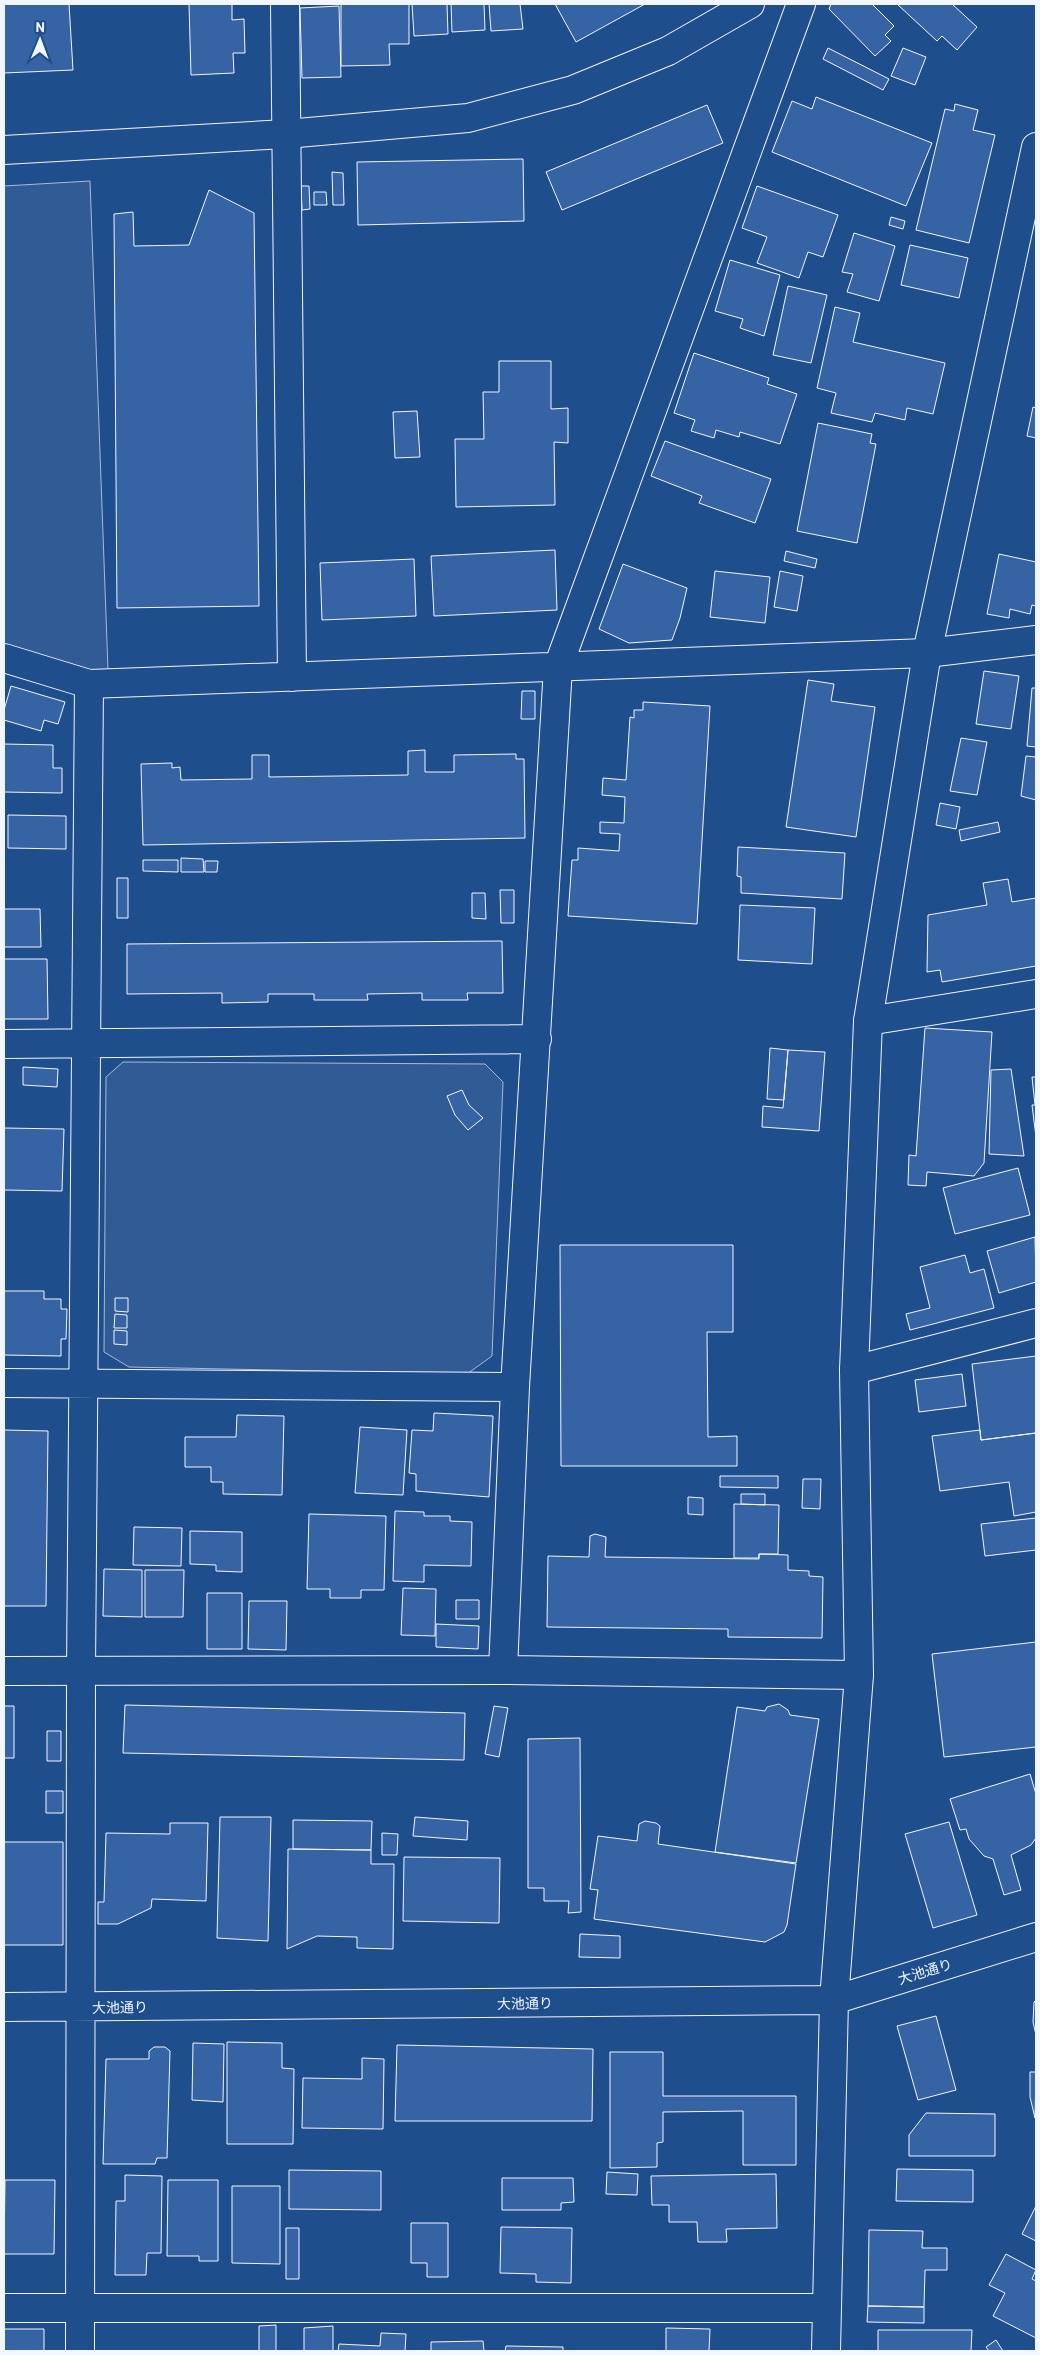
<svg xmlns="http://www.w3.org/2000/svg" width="1040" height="2355" font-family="Barlow,'Noto Sans JP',sans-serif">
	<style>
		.built { fill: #305b95; stroke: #a8bbd7 }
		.building { fill: #3563a3; stroke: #f2f6ff }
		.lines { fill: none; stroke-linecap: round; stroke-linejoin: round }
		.minor-casing { stroke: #f2f6ff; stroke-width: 30 }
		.tertiary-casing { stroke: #f2f6ff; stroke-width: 30 }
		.minor { stroke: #1f4e8c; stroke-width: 28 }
		.tertiary { stroke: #1f4e8c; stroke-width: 28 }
		.labels { text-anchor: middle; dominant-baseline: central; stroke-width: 4; stroke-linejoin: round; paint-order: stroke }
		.street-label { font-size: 14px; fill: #f2f6ff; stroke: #1f4e8c }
	</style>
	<rect width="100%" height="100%" fill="#1f4e8c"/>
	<!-- built -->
	<path class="built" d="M90 181 108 670 83 677 4 650V186Z
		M123 1062 485 1064 503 1082 492 1356 467 1374 129 1367 104 1352 106 1077Z"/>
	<!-- building -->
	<path class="building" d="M4 4H69L73 70 4 73Z
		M189 4H232V20L244 19 245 53H233L234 73 191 75Z
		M341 4H409V44H389L390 65 341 66Z
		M412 4H447L448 34 414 36Z
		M451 4H484L485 30 452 32Z
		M489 4H520L523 29 491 31Z
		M555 4H645L576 42Z
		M831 4H872L894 26 885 35 891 41 875 56 829 9Z
		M897 4H952L977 27 957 50 942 36 937 41Z
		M339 6 341 77 302 78 300 8Z
		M828 48 889 79 883 90 823 59Z
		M903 48 926 57 915 85 891 76Z
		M816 97 932 143 906 206 772 152 792 101 812 109Z
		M955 104 978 110 973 130 995 135 969 243 916 230 945 109 954 111Z
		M707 105 723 143 562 210 546 172Z
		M523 159 524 221 358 225 357 162Z
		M332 172 343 173 344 205H333Z
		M301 186H309L310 209 302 210Z
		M757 186 838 215 823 257 808 252 799 278 757 263 767 237 742 228Z
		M209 190 254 213 259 606 117 608 114 214 133 212 134 246 189 245Z
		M314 192H326L327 205H314Z
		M891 217 905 221 903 229 889 225Z
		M854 233 895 246 879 301 847 292 853 274 842 272Z
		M910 245 968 258 959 298 901 285Z
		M730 260 780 275 764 336 740 328 743 319 715 311Z
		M788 286 827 295 811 363 773 355Z
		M835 307 860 313 853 342 945 363 933 414 907 408 905 420 875 413 872 422 831 413 836 393 817 388Z
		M694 353 769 378 767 384 797 394 780 444 740 432 739 437 716 430 714 438 691 431 695 420 674 413Z
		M499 361H551V409L568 408V443L554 442 555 505 456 507 455 439H484L483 392H499Z
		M1033 407 1036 408V438L1027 436Z
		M417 411 420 457 395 458 393 412Z
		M818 423 872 434 870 443 876 444 857 543 797 531Z
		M665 441 771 479 755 523 699 503 702 496 651 476Z
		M555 550 557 610 434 616 431 556Z
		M786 551 817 559 815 568 784 561Z
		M999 554 1036 562V606L1032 605 1030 614 1010 609 1009 618 987 614Z
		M414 559 416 616 322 620 320 563Z
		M623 564 687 588 680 618 672 640 629 643 599 629Z
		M715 571 770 577 765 623 710 617Z
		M780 571 803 576 797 611 774 607Z
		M984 671 1019 676 1011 729 976 724Z
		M808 680 834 684 831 701 875 707 856 837 786 827Z
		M11 686 65 702 58 724 44 720 41 731 4 720V710Z
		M1032 688H1036V747L1027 746Z
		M522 691H535V719H521Z
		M643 702 710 706 697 924 568 916 572 860H578V848L619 851 620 834 600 833V822L624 823 625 797 602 795 603 778 626 780 630 717 634 718V710H643Z
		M961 738 987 742 977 795 950 791Z
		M4 744 53 745V768H62V793L4 792Z
		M425 750V772H454V755L516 754V759H524L525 838 143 845 141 764 172 763V768L180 767 181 780 252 779V755H269V777L408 775V751Z
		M1026 756 1036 757V800L1021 796Z
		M940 803 960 807 956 829 936 825Z
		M8 815 66 816V849L8 848Z
		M998 822 1000 832 961 841 959 830Z
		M738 847 845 853 842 899 741 893V877L737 876Z
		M181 858 203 859 204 872H181Z
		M143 860H178V872L143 871Z
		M205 861H218L217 872H205Z
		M117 878H128V918H117Z
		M1008 879 1012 902 1036 898V966L942 982 940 970 927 972 928 915 987 905 983 883Z
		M500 890H514V923H501Z
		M472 893H485L486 919 472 918Z
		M740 905 815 908 812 964 738 960Z
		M4 909H40L41 947H4Z
		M502 941 503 993H467L468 1000H422V993L367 994 368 1000H314V994H268V1002L222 1003V993L127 994V944Z
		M4 959H47L48 1019H4Z
		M925 1028 992 1032 984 1163 974 1176 927 1172 926 1186 908 1185 909 1155 916 1156Z
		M770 1048 788 1050 784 1100 767 1099Z
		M788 1050 825 1052 819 1131 762 1127 763 1106 783 1108Z
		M23 1067 58 1069 57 1087 23 1085Z
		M1011 1069 1024 1156 989 1154 991 1070Z
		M1032 1077H1036V1137L1032 1105H1035Z
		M462 1090 469 1105 483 1118 468 1130 455 1115 447 1096Z
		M4 1128 64 1129 62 1191 4 1190Z
		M1018 1168 1030 1215 955 1234 943 1188Z
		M1035 1237 1036 1282 999 1293 987 1251Z
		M560 1245H733V1332H707L708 1437 737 1436V1466H561Z
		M965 1255 970 1273 984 1269 994 1308 910 1330 906 1314 930 1308 920 1267Z
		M4 1291H44V1299H61V1309H67L66 1339H61V1356L4 1355Z
		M115 1298H128V1312L115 1311Z
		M115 1314 127 1315V1328H114Z
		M114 1330 127 1331V1345L114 1344Z
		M1036 1356V1433L981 1440 972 1364Z
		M962 1374 966 1406 919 1412 915 1380Z
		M434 1413 493 1416 489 1497 416 1491V1474L409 1473 412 1430 433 1431Z
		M237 1415 284 1416 282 1495 223 1494V1482H211V1467H185V1437H236Z
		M360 1427 407 1430 403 1495 355 1493Z
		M4 1430 48 1431 46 1606H4Z
		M980 1430 981 1440 1036 1433V1512L1014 1516 1009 1482 940 1491 932 1436Z
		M720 1476H778V1488L720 1487Z
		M803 1479H821L820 1509 802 1508Z
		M741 1494H765V1505L741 1504Z
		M688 1497 703 1498V1515L688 1514Z
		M734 1504 779 1505 778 1554H759V1558H734Z
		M395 1511 424 1512V1516H450V1521L472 1522 471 1566 424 1565V1582L393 1581Z
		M309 1514 386 1516 384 1590H361V1598H330V1589H307Z
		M1036 1518V1550L985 1556 981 1524Z
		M134 1527 182 1528 181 1566 133 1565Z
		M190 1531 242 1532V1572L216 1571V1565L190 1564Z
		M595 1534 606 1537 605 1557 759 1559V1554L788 1555V1570L809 1571V1576L823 1577 822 1638 728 1637V1629L547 1627 548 1556 589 1557 590 1536Z
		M104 1569 142 1570V1617L103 1616Z
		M145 1570H184L183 1617H145Z
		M403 1588 436 1589 435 1636 401 1635Z
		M207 1593H242V1649H207Z
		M456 1600H479V1619H456Z
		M249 1601H287L286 1650 248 1649Z
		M436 1624 479 1626 478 1649 436 1647Z
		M1036 1642V1747L944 1757 932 1654Z
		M779 1704 788 1710 790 1715 819 1719 796 1863 715 1852 737 1707 765 1711 767 1707Z
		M125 1705 465 1713 464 1760 123 1753Z
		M4 1706H14V1758H4Z
		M494 1706 508 1708 499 1757 485 1754Z
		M47 1731H61V1761H47Z
		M580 1738 581 1912 568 1913 569 1901H544V1888H528V1739Z
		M1030 1774 1036 1794V1838L1031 1845 1011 1855 1021 1890 1004 1895 993 1859 984 1856 969 1839 966 1829 960 1830 950 1799Z
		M46 1791H63V1813H46Z
		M220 1817H271L268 1941 217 1938Z
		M415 1817 468 1821 467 1840 413 1836Z
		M293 1820 372 1821 371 1850 293 1849Z
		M645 1821 656 1823 660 1826 658 1844 796 1864 787 1925 784 1932 765 1942 594 1919 598 1890 590 1889 598 1836 637 1841 639 1824Z
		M949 1822 977 1915 933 1928 905 1834Z
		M170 1823H208L206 1901 152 1899 151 1908 118 1924H98V1902H104L106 1833 170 1834Z
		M382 1833 398 1834 397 1855H382Z
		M4 1842H63V1945H4Z
		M288 1849 371 1850V1864H394L393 1949 357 1948V1937L317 1936 287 1949Z
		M404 1857 500 1858 499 1923 403 1921Z
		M580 1934 620 1936V1958L579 1957Z
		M1036 2000V2035L1033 2022 1034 2002Z
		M936 2016 956 2090 918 2100 897 2026Z
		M227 2042 282 2043V2068L294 2069 293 2144H227Z
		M193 2043 224 2044 223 2102 192 2100Z
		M397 2045 593 2049 592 2121H395Z
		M154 2047H165L170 2051 167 2158H157L155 2164H103L106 2059H149V2051Z
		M610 2052H663V2096H796V2165H743V2111L663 2112V2142L657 2143V2167L610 2168Z
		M362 2058 384 2059 383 2129 302 2128 303 2078 362 2079Z
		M1030 2072H1036L1035 2118 1030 2097Z
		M926 2113 995 2114V2156H909V2135Z
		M897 2169 973 2170V2202L896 2201Z
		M289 2170 381 2171V2210L289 2209Z
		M607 2172 638 2174 637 2195 606 2194Z
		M776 2174 777 2228 726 2229 727 2242H698L697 2222H669V2205H652L651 2176Z
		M125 2175 162 2176 161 2253H147L146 2275H115L116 2201H125Z
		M502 2178H573L574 2202 561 2203V2210H502Z
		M5 2180H55L54 2254H4Z
		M168 2180H218V2261H199V2256H167Z
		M232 2186H280V2264L232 2263Z
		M1036 2206V2241L1022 2234Z
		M411 2223H448V2277H427V2263H411Z
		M501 2227 572 2228 571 2283 536 2282V2274L500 2273Z
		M286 2228H299V2279H286Z
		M869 2230 923 2231 922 2248H947V2270H925L924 2307 868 2306Z
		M1006 2254 1036 2270 1032 2279 1036 2281V2338L993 2316 1005 2293 989 2285Z
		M868 2306 924 2307V2323L867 2322Z
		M276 2325V2351H259V2326Z
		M333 2326V2351H304V2328Z
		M666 2328 710 2329 709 2351H666Z
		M4 2329H44V2351H4Z
		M878 2330H972L971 2351H878Z
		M381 2333 406 2334 405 2351H338L339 2344 380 2346Z
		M996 2340 1003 2351H989L986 2347Z
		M483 2341 484 2351H431V2342Z
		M506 2346 563 2347V2351H505Z"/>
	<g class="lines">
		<!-- minor casing -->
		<g class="minor-casing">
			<path id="minor" d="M285 4 292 677
				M4 658 89 684 927 653 1036 640
				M868 1021 1036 994
				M4 1044 537 1039
				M854 1370 1036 1323
				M4 1383 515 1387
				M503 1670 515 1387 558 667 801 4
				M4 1671 503 1670 859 1675
				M81 1671 89 684
				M4 2308H826"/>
		</g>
		<!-- tertiary casing -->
		<g class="tertiary-casing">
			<path id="tertiary" d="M4 150 286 134 468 118 573 90 668 51 750 4
				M4 2007 834 2000 1036 1937
				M80 2351 81 1671
				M826 2351 834 2000 859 1675 854 1370 868 1021 927 653 1036 147"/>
		</g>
		<!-- minor -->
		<use href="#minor" class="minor"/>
		<!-- tertiary -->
		<use href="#tertiary" class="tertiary"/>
	</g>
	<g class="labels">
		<!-- street labels -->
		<g class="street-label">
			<text transform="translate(925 1971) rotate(-17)">大池通り</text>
			<text transform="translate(525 2003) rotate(-1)">大池通り</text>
			<text transform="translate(120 2007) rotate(-1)">大池通り</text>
		</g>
	</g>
	<!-- border -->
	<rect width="1040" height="2355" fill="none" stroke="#f2f6ff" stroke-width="10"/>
	<!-- north arrow -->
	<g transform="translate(40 40) rotate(1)" stroke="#1f4e8c" stroke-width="4" paint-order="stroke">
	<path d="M0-4L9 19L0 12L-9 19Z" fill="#f2f6ff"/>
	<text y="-8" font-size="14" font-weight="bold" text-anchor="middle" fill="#f2f6ff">N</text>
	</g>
</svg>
